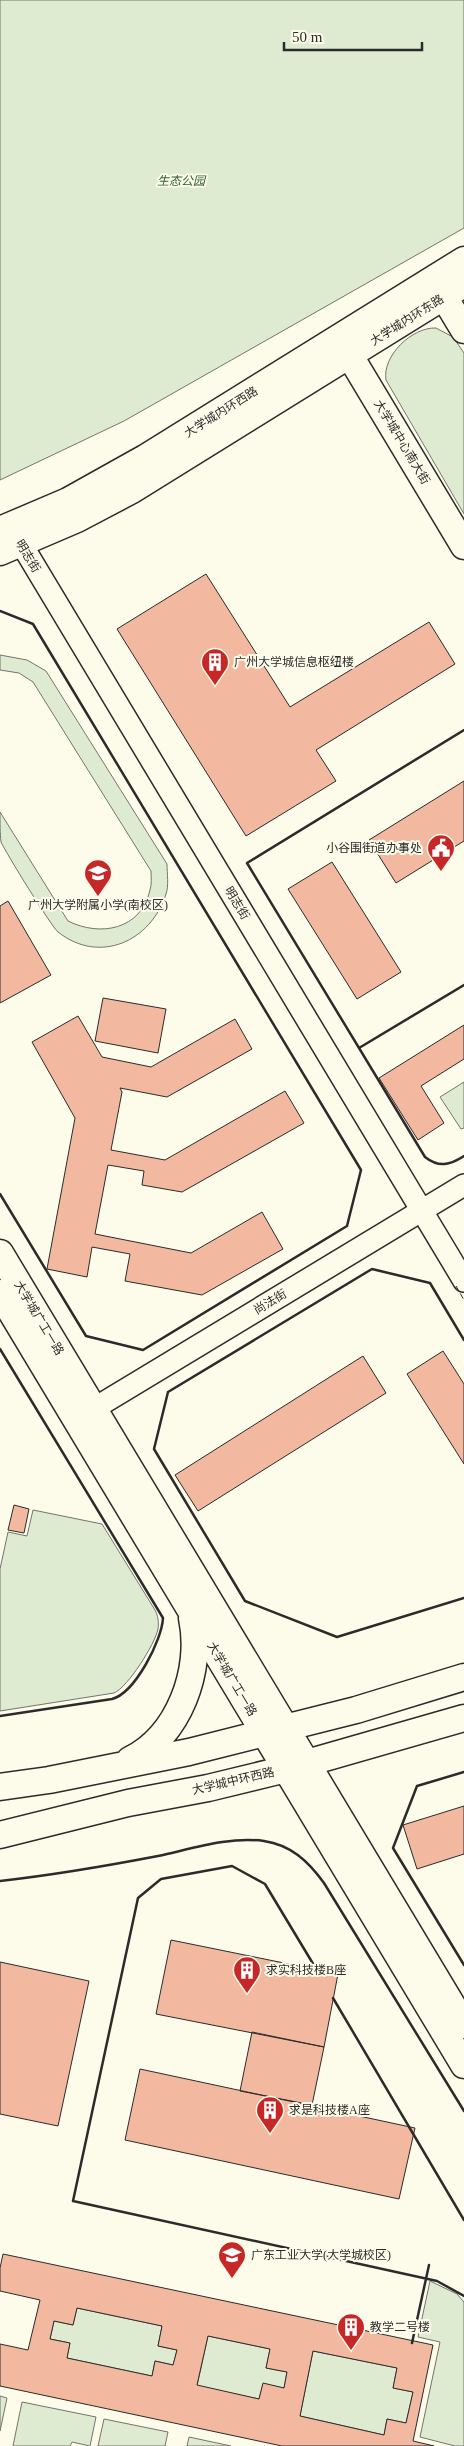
<svg xmlns="http://www.w3.org/2000/svg" width="464" height="2446" font-family="'Times New Roman','Noto Sans SC',serif">
	<style>
		.green { fill: #deebd1; stroke: #74746e }
		.building { fill: #f2b8a0; stroke: #2b2b2b; fill-rule: evenodd }
		.lines { fill: none; stroke-linecap: round; stroke-linejoin: round }
		.minor-casing { stroke: #2b2b2b; stroke-width: 24 }
		.major-casing { stroke: #2b2b2b; stroke-width: 29 }
		.minor { stroke: #fdfbea; stroke-width: 21 }
		.major { stroke: #fdfbea; stroke-width: 26 }
		.fence { stroke: #2b2b2b; stroke-width: 1; stroke-dasharray: 6 2.5; stroke-linecap: butt }
		.wall { stroke: #2b2b2b; stroke-width: 2.5 }
		.labels { text-anchor: middle; dominant-baseline: central; stroke-width: 4; stroke-linejoin: round; paint-order: stroke }
		.park-label { font-size: 12px; font-style: italic; fill: #34623c; stroke: #fdfbea }
		.street-label { font-size: 12px; fill: #2b2b2b; stroke: #fdfbea }
		.poi-label { font-size: 12px; fill: #2b2b2b; stroke: #fdfbea; text-anchor: start }
	</style>
	<rect width="100%" height="100%" fill="#fdfbea"/>
	<!-- green -->
	<path class="green" d="M0 0H464V228L124 421 0 480Z
		M436 328 453 337 464 353V514L386 380C382 356 412 327 436 328Z
		M0 655 27 660 46 671 167 864C167 873 169 886 166 894 151 941 100 965 58 932 51 926 6 853 1 842 0 834 0 821 0 812L68 921C100 937 141 930 150 890 152 884 151 877 151 871L33 682 19 673 0 670Z
		M464 1082V1128L461 1129 440 1097Z
		M33 1510 102 1524 155 1610C158 1616 159 1622 158 1629 155 1644 128 1687 114 1693L0 1711V1569L8 1532 27 1536Z
		M430 2281 457 2294 464 2302V2446H455L420 2437 440 2342 418 2337Z
		M77 2308 162 2326 158 2346 177 2350 173 2365 155 2361 152 2376 67 2358 70 2343 50 2339 54 2321 73 2325Z
		M208 2336 270 2349 266 2368 287 2372 284 2388 263 2384 259 2399 197 2386Z
		M313 2351 397 2368 393 2388 413 2392 406 2423 387 2419 384 2435 300 2416Z
		M0 2396 7 2398 0 2431Z
		M22 2402 96 2417 90 2446 72 2442 70 2446H13Z
		M104 2419 168 2432 165 2446H98Z
		M189 2437 231 2446H187Z"/>
	<!-- building -->
	<path class="building" d="M206 574 290 707 429 622 455 664 316 750 336 781 246 836 117 629Z
		M464 781V841L396 883 369 840Z
		M332 862 401 972 357 999 288 889Z
		M8 901 51 975 0 1003V906Z
		M103 998 166 1009 158 1053 95 1041Z
		M78 1016 102 1057 151 1067 235 1019 252 1049 167 1097 120 1088 122 1092 111 1150 165 1160 285 1091 304 1123 182 1192 142 1185 144 1171 108 1165 95 1234 191 1253 262 1212 283 1249 202 1295 125 1281 130 1254 92 1247 87 1277 47 1269 75 1118 32 1042Z
		M464 1025V1059L421 1086 444 1123 418 1140 379 1078Z
		M443 1351 464 1384V1464L407 1374Z
		M363 1356 386 1393 198 1511 175 1475Z
		M14 1505 29 1509 24 1533 8 1530Z
		M464 1806V1854L417 1869 403 1825Z
		M171 1940 338 1974 324 2047 156 2014Z
		M0 1962 89 1981 58 2126 0 2114Z
		M252 2032 324 2047 312 2105 240 2091Z
		M140 2069 415 2128 399 2199 125 2140Z
		M3 2254 433 2345 413 2441 434 2446H282L0 2386V2344L28 2350 40 2300 0 2291V2268ZM77 2308 162 2326 158 2346 177 2350 173 2365 155 2361 152 2376 67 2358 70 2343 50 2339 54 2321 73 2325ZM208 2336 270 2349 266 2368 287 2372 284 2388 263 2383 259 2399 197 2385ZM313 2351 397 2368 393 2388 413 2392 406 2423 387 2419 384 2435 300 2416Z"/>
	<g class="lines">
		<!-- minor casing -->
		<g class="minor-casing">
			<path id="minor" d="M13 530 464 1281
				M80 1417 464 1185"/>
		</g>
		<!-- major casing -->
		<g class="major-casing">
			<path id="major" d="M435 282 464 330
				M341 341 464 546
				M0 530 68 501 145 458 464 260
				M0 552 77 519 132 490 464 284
				M0 1253 464 2025
				M0 1293 464 2065
				M130 1760C179 1736 203 1670 192 1618
				M0 1787 49 1780 189 1752 356 1710 464 1677
				M0 1835 128 1803 208 1788 286 1769 464 1718"/>
		</g>
		<!-- minor -->
		<use href="#minor" class="minor"/>
		<!-- major -->
		<use href="#major" class="major"/>
		<!-- fence -->
		<path class="fence" d="M456 1286 464 1300"/>
		<!-- wall -->
		<path class="wall" d="M0 611 33 624 361 1170 347 1226 143 1350 86 1336 0 1194
			M464 730 247 863 425 1157C439 1168 450 1165 464 1156
			M359 1048 464 985
			M464 1340 430 1283 372 1269 168 1392 154 1449 245 1601 337 1637 464 1598
			M0 1349 163 1618C162 1640 135 1693 112 1699L0 1716
			M464 1772 417 1786 393 1848 464 1965
			M0 1881C53 1875 106 1866 158 1856 191 1849 230 1836 264 1841 291 1845 308 1861 324 1883L464 2111
			M318 1972 265 1884 232 1866 161 1879 138 1898 73 2201 437 2281 464 2296
			M333 1998 464 2220
			M412 2343 429 2265"/>
	</g>
	<!-- icons -->
	<defs>
		<g id="building-pin" transform="scale(1.4375)"><path d="M0 17L-7.5 6A9.5 9.5 0 1 1 7.5 6Z" fill="#c62828" stroke="#fdfbea"/><path d="M-4-6H4V6H1V3H-1V6H-4ZM-2.5-4.3h1.7v1.8h-1.7ZM.8-4.3h1.7v1.8H.8ZM-2.5-1h1.7V.8h-1.7ZM.8-1h1.7V.8H.8Z" fill="#fff"/></g>
		<g id="civic-pin" transform="scale(1.4375)"><path d="M0 17L-7.5 6A9.5 9.5 0 1 1 7.5 6Z" fill="#c62828" stroke="#fdfbea"/><path d="M-.6-6.5H3V-4.5H.6V-3L4-1V1h2V6H-6V1h2V-1L-.6-3ZM-1.2 2.5V6h2.4V2.5Z" fill="#fff"/></g>
		<g id="school-pin" transform="scale(1.4375)"><path d="M0 17L-7.5 6A9.5 9.5 0 1 1 7.5 6Z" fill="#c62828" stroke="#fdfbea"/><path d="M0-5L7-2L0 1L-7-2ZM-4 1L0 2.5L4 1V4Q0 6-4 4Z" fill="#fff"/></g>
		<g id="university-pin" transform="scale(1.4375)"><path d="M0 17L-7.5 6A9.5 9.5 0 1 1 7.5 6Z" fill="#c62828" stroke="#fdfbea"/><path d="M0-5L7-2L0 1L-7-2ZM-4 1L0 2.5L4 1V4Q0 6-4 4Z" fill="#fff"/></g>
	</defs>
	<g fill-rule="evenodd">
		<use href="#building-pin" x="215" y="662"/>
		<use href="#civic-pin" x="441" y="848"/>
		<use href="#school-pin" x="98" y="873"/>
		<use href="#building-pin" x="247" y="1970"/>
		<use href="#building-pin" x="270" y="2110"/>
		<use href="#university-pin" x="232" y="2255"/>
		<use href="#building-pin" x="351" y="2327"/>
	</g>
	<g class="labels">
		<!-- park labels -->
		<g class="park-label">
			<text x="181" y="181">生态公园</text>
		</g>
		<!-- street labels -->
		<g class="street-label">
			<text transform="translate(407 320) rotate(-32)">大学城内环东路</text>
			<text transform="translate(221 412) rotate(-32)">大学城内环西路</text>
			<text transform="translate(402 442) rotate(59)">大学城中心南大街</text>
			<text transform="translate(28 556) rotate(59)">明志街</text>
			<text transform="translate(237 903) rotate(59)">明志街</text>
			<text transform="translate(270 1302) rotate(-31)">尚法街</text>
			<text transform="translate(39 1318) rotate(59)">大学城广工一路</text>
			<text transform="translate(232 1679) rotate(59)">大学城广工一路</text>
			<text transform="translate(233 1781) rotate(-13)">大学城中环西路</text>
		</g>
		<!-- poi labels -->
		<g class="poi-label">
			<text x="234" y="662">广州大学城信息枢纽楼</text>
			<text x="422" y="848" text-anchor="end">小谷围街道办事处</text>
			<text x="98" y="905" text-anchor="middle">广州大学附属小学(南校区)</text>
			<text x="266" y="1970">求实科技楼B座</text>
			<text x="289" y="2110">求是科技楼A座</text>
			<text x="251" y="2255">广东工业大学(大学城校区)</text>
			<text x="370" y="2327">教学二号楼</text>
		</g>
	</g>
	<!-- scale -->
	<path d="M284 42v8h138v-8" fill="none" stroke="#2b2b2b" stroke-width="2.5"/>
	<text x="292" y="42" font-size="15" fill="#2b2b2b" stroke="#fdfbea" stroke-width="4" paint-order="stroke">50 m</text>
</svg>
